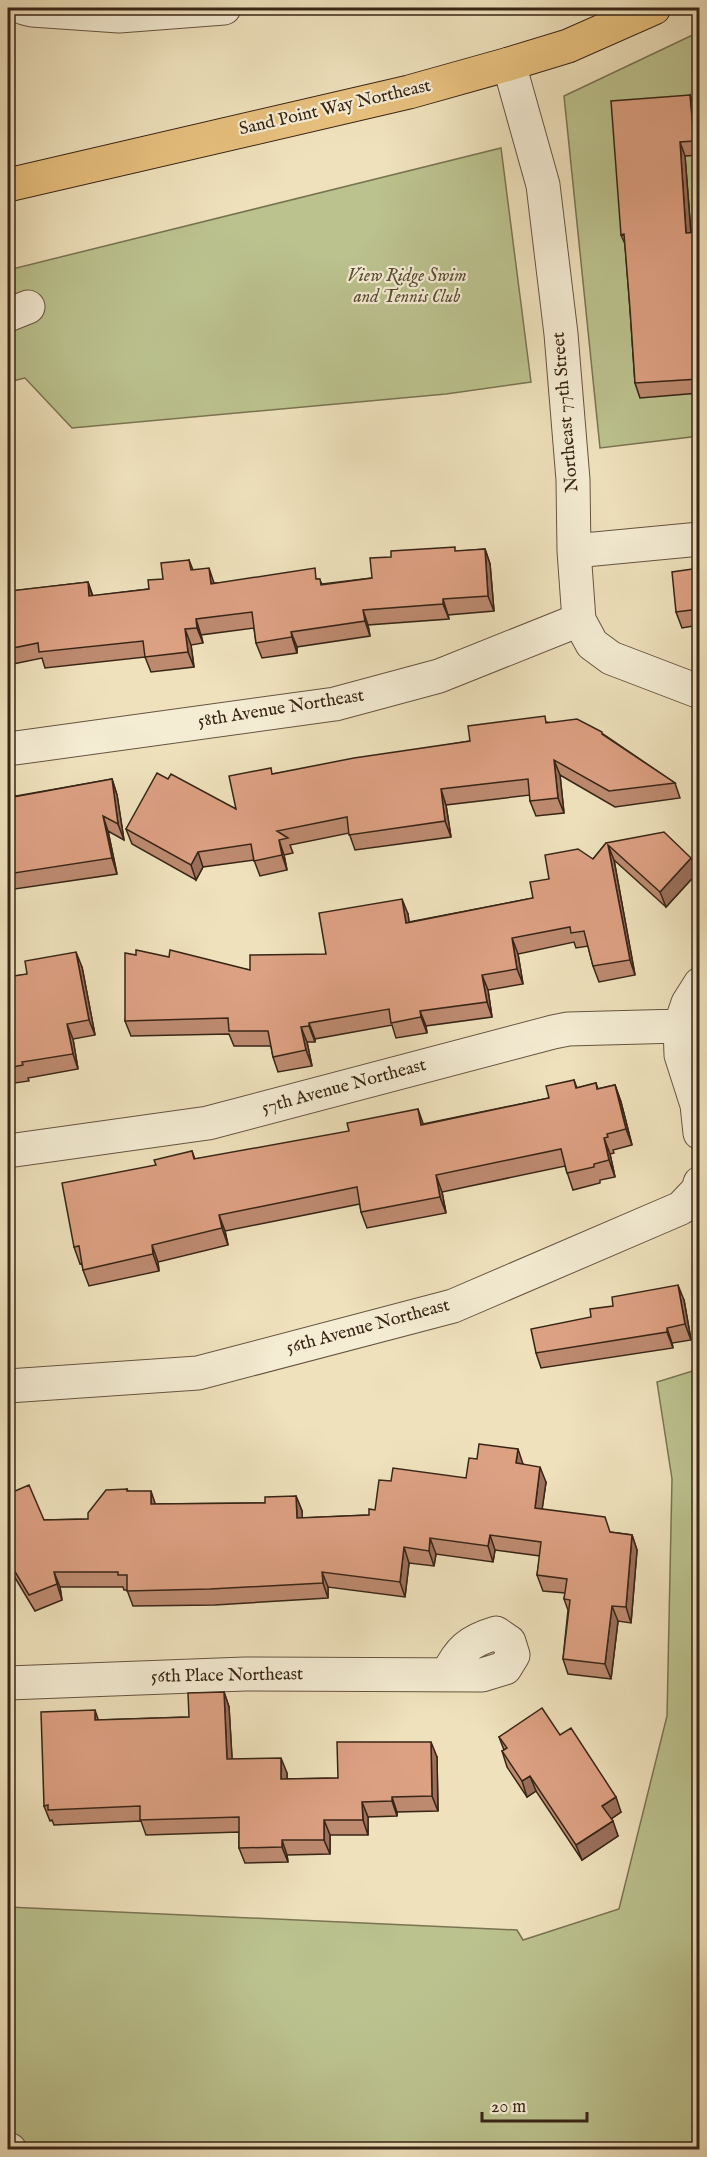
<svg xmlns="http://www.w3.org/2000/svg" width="707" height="2157" font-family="'IM FELL English',serif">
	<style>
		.green { fill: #bbc28e; stroke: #7a7452; stroke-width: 1.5 }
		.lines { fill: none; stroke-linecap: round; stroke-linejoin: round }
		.minor-casing { stroke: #665440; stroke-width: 35 }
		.major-casing { stroke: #382516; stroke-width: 35 }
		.minor { stroke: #f4ecd3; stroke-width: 33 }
		.major { stroke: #e7c07e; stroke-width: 33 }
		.wall { fill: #bd8a70; stroke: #382516; stroke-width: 1.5 }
		.shaded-wall { fill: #9a705b; stroke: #382516; stroke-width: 1.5 }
		.building { fill: #dca082; stroke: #382516; stroke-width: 1.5 }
		.labels { text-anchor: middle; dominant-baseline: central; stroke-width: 4.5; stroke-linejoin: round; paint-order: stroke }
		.street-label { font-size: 18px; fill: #382516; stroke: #f4ecd3 }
		.park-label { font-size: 18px; font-style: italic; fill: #594c34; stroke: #f4ecd3 }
	</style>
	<rect width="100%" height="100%" fill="#eee1bc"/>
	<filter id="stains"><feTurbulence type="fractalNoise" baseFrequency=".00333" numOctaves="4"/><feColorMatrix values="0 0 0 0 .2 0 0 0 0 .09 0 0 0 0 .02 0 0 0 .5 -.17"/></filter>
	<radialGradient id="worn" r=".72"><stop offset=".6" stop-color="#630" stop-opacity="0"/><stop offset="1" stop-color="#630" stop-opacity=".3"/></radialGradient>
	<!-- green -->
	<path class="green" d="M699 32V436L600 448 564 96Z
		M501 148 531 382 446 394 72 428 25 378 8 382V270Z
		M699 1369V2149L8 2150V1907L517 1930 523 1940 619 1909 667 1716 672 1479 657 1382Z"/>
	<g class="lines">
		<!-- minor casing -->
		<g class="minor-casing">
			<path id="minor" d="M24 8 32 10 119 16 224 8
				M509 64 543 185 561 334 573 480 574 551 579 620 592 644 611 658 700 692
				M8 315 28 307
				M574 551 700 539
				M8 749 335 704 439 676 579 620
				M700 984 688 1003 680 1026 681 1055 697 1105 700 1133
				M8 1151 208 1123 553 1032 568 1029 680 1026
				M8 1386 198 1373 453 1306 681 1208 698 1190 700 1183
				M8 1683 245 1674 482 1675 505 1668 513 1655 509 1642 496 1633C469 1641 459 1650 447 1675
				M8 2149 10 2150"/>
		</g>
		<!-- major casing -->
		<g class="major-casing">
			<path id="major" d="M8 185 409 92 509 64 568 46 654 8"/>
		</g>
		<!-- minor -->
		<use href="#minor" class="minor"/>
		<!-- major -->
		<use href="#major" class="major"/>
	</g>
	<!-- wall -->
	<path class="wall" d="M690 95 695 110 699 155 685 156 691 233 699 232V393L640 398 635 383 630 309 625 244 621 235Z
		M485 549 490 564 494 611 448 615 449 619 368 625 370 636 297 647V653L262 658 256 643 254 628 201 635 203 643 191 645 194 667 151 672 145 657 45 668 42 658 8 665V578L12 591 88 582 93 596 149 589 189 560 193 570 214 583 319 579 322 584 372 578 391 557Z
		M699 568V625L682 628 676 612Z
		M547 722 603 734 675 783 680 798 615 807 560 775 564 813 536 816 530 801V795L446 805 451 837 355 850 349 833 290 845 293 853 284 855 287 870 260 876 254 860 203 867 196 880 132 844 126 829 168 779 236 809 273 774 470 741Z
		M112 779 117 795 124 840 108 831 117 874 8 890V788L16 796Z
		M606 843 697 873 666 907 614 860 635 975 599 982 593 966 588 946 576 948 574 942 518 954 523 984 488 990 492 1017 426 1026 427 1033 396 1038 392 1025 315 1039V1042H307L312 1066 278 1072 273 1057 271 1046H234L229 1034 131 1036 125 1021 136 955 169 957 250 970 326 954 408 914 409 922 533 898 549 879 593 859Z
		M82 967 95 1035 73 1039 78 1069 28 1078 29 1081 8 1084V977Z
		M574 1080 577 1088 596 1083 598 1089 615 1085 621 1102 632 1145 613 1150 614 1153 610 1154 615 1177 600 1180V1183L573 1190 565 1166 442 1192 446 1213 367 1228 361 1212 360 1204 225 1231 228 1245 158 1262 159 1271 89 1286 83 1270 82 1263 80 1264 74 1247 156 1165 192 1151 195 1159 423 1124 549 1098Z
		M684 1300 691 1340 672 1343 673 1348 541 1368 536 1353Z
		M523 1464 546 1482 542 1509 610 1532 632 1535 637 1550 631 1623 618 1621 611 1679 568 1674 563 1659 568 1610 564 1599 565 1593 543 1591 537 1575 540 1556 495 1550 493 1562 436 1554 434 1566 409 1563 405 1597 328 1587V1598L215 1605 133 1606 127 1590H124L123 1587H60L62 1600 35 1611 8 1566V1494L44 1520 88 1519 127 1489 128 1491 156 1504 265 1503 296 1496 302 1511V1518L369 1515 375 1510 391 1481 466 1478Z
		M224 1692 229 1707 232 1759 287 1773V1779L338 1778 437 1757 438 1811 397 1812V1816L368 1817V1835H330V1854L287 1855 288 1862 245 1863 239 1848V1832L146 1835 141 1821 54 1825 52 1820 50 1821 44 1806 99 1720 189 1717Z
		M560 1735 621 1812 611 1819 618 1836 582 1860 536 1791 527 1797 507 1767 502 1751 504 1750 499 1737Z"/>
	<!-- shaded-wall -->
	<path class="shaded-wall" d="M690 95 695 110 699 155 694 141Z
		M680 142 685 156 692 248 686 233Z
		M485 549 490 564 494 611 488 596Z
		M209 568 214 583 211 584Z
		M88 582 93 598 89 596Z
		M443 599 448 615 449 619 443 604Z
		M363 610 368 625 370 636 365 621Z
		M196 619 201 635 203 643 197 628Z
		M185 629 191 645 194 667 188 652Z
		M291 632 297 647V653L292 637Z
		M554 760 560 775 564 813 558 798Z
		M112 779 117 795 124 840 118 824Z
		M441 789 446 805 451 837 445 821Z
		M103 816 108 831 117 874 112 858Z
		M279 840 284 855 287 870 282 855Z
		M608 845 614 860 635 975 630 960Z
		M198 852 203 867 196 880 191 865Z
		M691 858 697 873 666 907 660 892Z
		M402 899 408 914 411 938 406 923Z
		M512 938 518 954 523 984 517 969Z
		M76 952 82 967 95 1035 89 1020Z
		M482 975 488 990 492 1017 487 1002Z
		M420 1011 426 1026 427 1033 421 1017Z
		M309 1023 315 1039V1042L309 1026Z
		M67 1024 73 1039 78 1069 73 1054Z
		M301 1027 307 1042 312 1066 306 1050Z
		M615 1085 621 1102 632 1145 626 1129Z
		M418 1109 424 1126 421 1125Z
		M604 1138 610 1154 615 1177 609 1160Z
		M436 1175 442 1192 446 1213 440 1197Z
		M219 1215 225 1231 228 1245 222 1228Z
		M152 1245 158 1262 159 1271 153 1254Z
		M678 1285 684 1300 691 1340 685 1324Z
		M667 1328 672 1343 673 1348 667 1332Z
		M518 1449 523 1464 516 1463Z
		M540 1467 546 1482 540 1524 535 1508Z
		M151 1491 156 1506 151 1504Z
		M296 1496 302 1511 303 1533 297 1518Z
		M490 1535 495 1550 493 1562 488 1546Z
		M632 1535 637 1550 631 1623 626 1607Z
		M430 1538 436 1554 434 1566 429 1551Z
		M404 1547 409 1563 405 1597 400 1582Z
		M54 1572 60 1587 62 1600 57 1584Z
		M322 1572 328 1587V1598L323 1583Z
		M612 1606 618 1621 611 1679 605 1664Z
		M224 1692 229 1707 233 1774 227 1759Z
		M95 1710 100 1725 95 1720Z
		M431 1742 437 1757 438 1811 432 1796Z
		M281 1758 287 1773V1794L281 1779Z
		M530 1776 536 1791 527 1797 522 1781Z
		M392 1797 397 1812V1816L392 1801Z
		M616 1797 621 1812 608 1821 602 1806Z
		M362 1802 368 1817V1835L363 1820Z
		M324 1820 330 1835V1854L324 1840Z
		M613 1821 618 1836 582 1860 576 1845Z
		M282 1840 287 1855 288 1862 282 1847Z"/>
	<!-- building -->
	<path class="building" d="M690 95 694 141 680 142 686 233 699 232V379L635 383 630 309 624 234 621 235 611 101Z
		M455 547V551L485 549 488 596 443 599V604L363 610 365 621 291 632 292 637 256 643 252 612 196 619 197 628 185 629 188 652 145 657 143 641 39 652 38 643 8 649V578L10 591 88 582 89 596 149 589 148 580 163 579 161 563 189 560 191 570 209 568 211 584 315 568 316 579H320L321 585 372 578 370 558 391 557V551Z
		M699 568V609L676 612 672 572Z
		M545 716 546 723 577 719 602 732V734L675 783 609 791 554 760 558 798 530 801 528 779 441 789 445 821 349 835 347 817 277 831 288 838 279 840 282 855 254 861 251 844 198 852 191 865 126 829 157 773 168 779 171 774 236 809 229 776 271 768 272 774 354 758 470 741 468 726Z
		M112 779 118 824 103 816 112 858 8 874V788L12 787 14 797Z
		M664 832 691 858 660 892 608 845 630 960 593 966 584 931 571 933 570 927 512 938 517 969 482 975 487 1002 420 1011 421 1017 391 1023 389 1009 309 1023V1026L301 1027 306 1050 273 1057 268 1031H229L228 1018 125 1021V953L136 955V950L169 957 170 950 250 970V955L326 954 319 913 402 899 406 923 533 898 530 882 549 879 545 855 578 849 593 859 606 843Z
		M76 952 89 1020 67 1024 73 1054 22 1062 23 1065 8 1068V977L27 974 25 961Z
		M574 1080 576 1088 596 1083 597 1089 615 1085 626 1129 607 1134 608 1137 604 1138 609 1160 594 1164V1167L567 1173 561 1149 436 1175 440 1197 361 1212 357 1187 219 1215 222 1228 152 1245 153 1254 83 1270 79 1246 74 1247 62 1183 156 1165 154 1160 192 1151 194 1159 349 1131 347 1123 418 1109 421 1125 549 1098 546 1086Z
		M678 1285 685 1324 667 1328V1332L536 1353 531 1329 591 1317 590 1309 613 1306 612 1297Z
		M479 1444 518 1449 516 1463 540 1467 535 1508 605 1517 610 1532 632 1535 626 1607 612 1606 605 1664 563 1659 570 1600 564 1599 567 1579 537 1575 541 1542 490 1535 488 1546 430 1538 429 1551 404 1547 400 1582 322 1572 323 1583 210 1589 127 1591V1575H118V1572H54L57 1584 29 1595 8 1560V1494L29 1485 44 1520 88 1519V1513L106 1490 127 1489V1491H151V1504L265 1503V1497L296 1496 297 1518 369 1515V1509L375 1510 379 1480 391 1481 393 1468 466 1478 469 1458 477 1459Z
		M224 1692 227 1759 281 1758V1779L338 1778 337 1742H431L432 1796 392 1797V1801L362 1802 363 1820H324V1840H282V1847L239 1848V1817L140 1820V1806L48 1810V1805L44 1806 41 1712 95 1710V1720L189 1717 188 1693Z
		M542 1708 560 1735 571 1728 616 1797 602 1806 613 1821 576 1845 530 1776 522 1781 502 1751 507 1748 499 1737Z"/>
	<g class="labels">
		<!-- street labels -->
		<g class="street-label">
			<text transform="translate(335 108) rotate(-13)">Sand Point Way Northeast</text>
			<text transform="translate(566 412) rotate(-95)">Northeast 77th Street</text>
			<text transform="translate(281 709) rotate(-9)">58th Avenue Northeast</text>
			<text transform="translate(344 1087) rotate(-15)">57th Avenue Northeast</text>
			<text transform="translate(368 1327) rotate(-15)">56th Avenue Northeast</text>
			<text transform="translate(227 1676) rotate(-1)">56th Place Northeast</text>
		</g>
		<!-- park labels -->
		<g class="park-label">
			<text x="407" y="276">View Ridge Swim<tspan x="407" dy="21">and Tennis Club</tspan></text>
		</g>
	</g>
	<!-- margin -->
	<rect width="707" height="2157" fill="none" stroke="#eee1bc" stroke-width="30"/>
	<rect x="9" y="9" width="689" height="2139" fill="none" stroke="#382516" stroke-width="3"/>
	<rect x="15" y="15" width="677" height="2127" fill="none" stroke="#382516" stroke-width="1.5"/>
	<!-- scale -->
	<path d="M482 2112v9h105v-9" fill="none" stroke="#382516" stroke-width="3"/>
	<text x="491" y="2112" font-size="18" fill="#382516" stroke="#f4ecd3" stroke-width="4.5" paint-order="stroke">20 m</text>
	<rect width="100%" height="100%" filter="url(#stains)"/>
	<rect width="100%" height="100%" fill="url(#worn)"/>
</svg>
